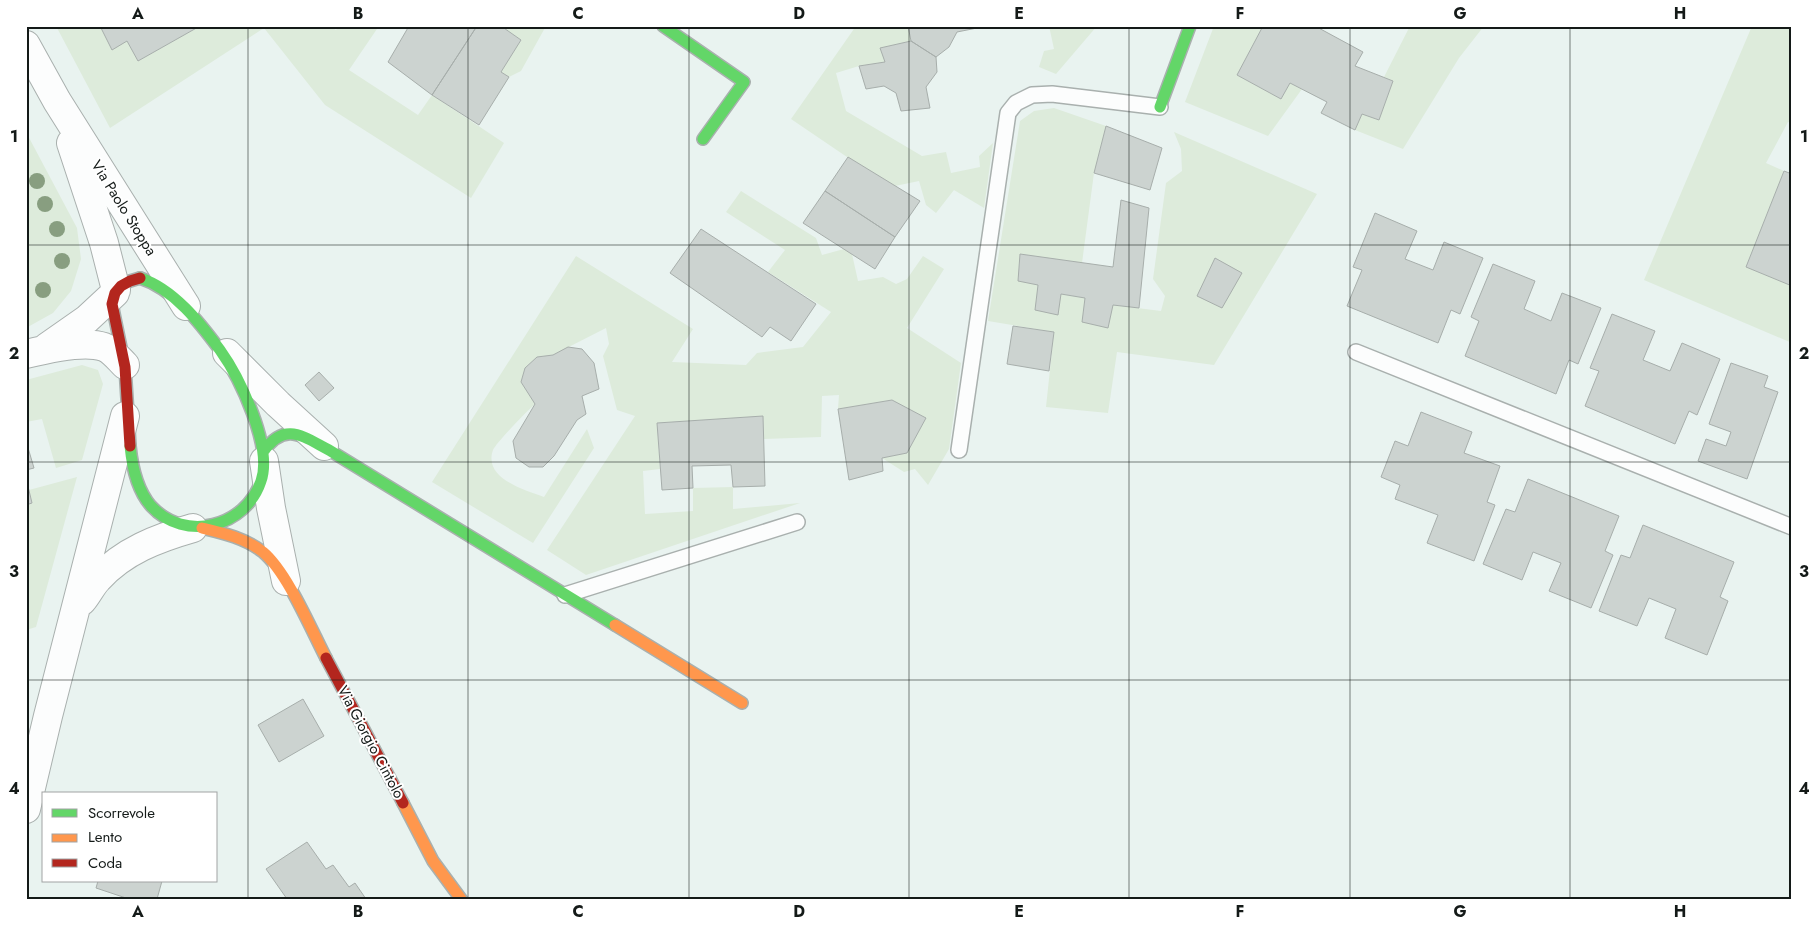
<svg xmlns="http://www.w3.org/2000/svg" width="1818" height="925" font-family="Jost,sans-serif">
	<style>
		.green { fill: #ddebdb }
		.building { fill: #ccd3d0; stroke: #a7aeab }
		.lines { fill: none; stroke-linecap: round; stroke-linejoin: round }
		.lane-casing { stroke: #a9b0ae; stroke-width: 18 }
		.street-casing { stroke: #a9b0ae; stroke-width: 30 }
		.fast-casing { stroke: #a9b0ae; stroke-width: 14 }
		.slow-casing { stroke: #a9b0ae; stroke-width: 14 }
		.jam-casing { stroke: #a9b0ae; stroke-width: 14 }
		.lane { stroke: #fcfdfd; stroke-width: 15 }
		.street { stroke: #fcfdfd; stroke-width: 28 }
		.fast { stroke: #63d668; stroke-width: 11 }
		.slow { stroke: #ff974d; stroke-width: 11 }
		.jam { stroke: #b3261e; stroke-width: 11 }
		.tree { fill: #889e80 }
		.grid { fill: none; stroke: #141a18; stroke-width: 1; stroke-opacity: 0.55 }
		.labels { text-anchor: middle; dominant-baseline: central; stroke-width: 4; stroke-linejoin: round; paint-order: stroke }
		.street-label { font-size: 15px; fill: #141a18; stroke: #fff }
		.neatline { fill: none; stroke: #141a18; stroke-width: 2 }
		.grid-label { font-size: 16px; text-anchor: middle; font-weight: bold; fill: #141a18 }
	</style>
	<rect width="100%" height="100%" fill="#e9f3f0"/>
	<!-- green -->
	<path class="green" d="M56 26H100L112 49 127 41 138 61 200 26H330L336 30 339 26H379L349 70 418 115 432 95 504 143 471 198 325 105 264 28 110 128Z
		M501 26H546L521 71 509 77 501 72 521 40Z
		M856 26H908L911 41 880 48 885 62 859 66 836 73 846 111 922 156 946 152 951 173 980 167 979 156 993 143 984 208 954 190 936 213 926 205 919 181 895 186 847 157 791 119Z
		M1049 26H1097L1056 74 1039 67 1044 51 1054 49Z
		M1214 26H1263L1237 75 1281 99 1290 83 1302 89 1268 136 1185 102Z
		M1410 26H1484L1459 58 1403 149 1355 130 1362 114 1379 120 1393 81 1384 77Z
		M1752 26H1792V123L1788 122 1766 163 1784 171 1746 267 1792 286V343L1644 280Z
		M1054 108 1106 126 1094 173 1082 263 1020 254 1018 280 1038 285 1035 310 1061 294 1085 298 1082 321 1108 328 1113 305 1161 311 1165 296 1153 279 1166 183 1182 171 1181 149 1174 132 1317 194 1214 365 1117 352 1108 413 1046 407 1054 332 988 321 1020 121 1034 111Z
		M26 132 77 228 81 259 71 291 53 313 26 328Z
		M741 191 816 238 822 255 844 249 852 254 858 281 883 277 896 284 907 279 923 256 944 269 907 328 961 363 949 449 928 485 915 469 904 472 882 458 907 453 926 418 892 400 838 409 839 395 822 396 821 437 764 439 763 416 657 423 660 469 643 471 645 514 693 511V488L733 487V509L800 503 586 575 547 550 635 416 617 410 603 356 609 344 606 328 553 355 537 357 525 368 521 382 535 404C527 411 496 443 493 450 483 478 524 490 544 497L587 429 594 448 533 543 432 482 576 256 693 329 672 362 746 365 757 353 803 347 831 312 768 272 785 250 726 212Z
		M82 365 98 370 103 384 82 460 56 468 42 419 26 422V380Z
		M77 477 36 627 26 630V505L32 503 29 490Z"/>
	<!-- building -->
	<path class="building" d="M100 26H200L138 61 127 41 112 50Z
		M409 26H477L432 95 388 62Z
		M477 26H501L521 40 501 72 509 77 479 125 432 95Z
		M908 26H977V28L957 32 949 47 936 57 911 41Z
		M1263 26H1315L1363 52 1355 66 1393 81 1379 120 1362 114 1355 130 1321 113 1327 102 1290 83 1281 99 1237 75Z
		M911 41 936 57 937 72 926 87 930 108 901 111 896 93 884 86 866 89 859 66 885 62 880 48Z
		M1106 126 1162 148 1150 190 1094 173Z
		M848 157 920 201 895 237 825 191Z
		M1784 171 1792 174V286L1746 267Z
		M825 191 895 237 875 269 803 223Z
		M1121 200 1149 208 1139 308 1113 305 1108 328 1082 322 1085 298 1061 294 1058 315 1035 310 1038 285 1018 281 1020 254 1113 267Z
		M1375 213 1417 231 1405 259 1433 270 1444 242 1483 258 1460 314 1451 310 1438 343 1347 306 1362 270 1353 267Z
		M701 229 816 304 791 341 770 327 762 337 670 273Z
		M1215 258 1242 273 1222 308 1197 296Z
		M1493 264 1535 281 1524 309 1551 321 1562 293 1601 308 1578 364 1569 360 1556 394 1465 356 1479 321 1471 317Z
		M1612 314 1655 331 1643 360 1670 371 1682 343 1720 359 1697 415 1689 411 1675 444 1585 406 1599 371 1590 368Z
		M1013 326 1054 332 1049 371 1007 364Z
		M568 347 582 349 594 363 599 389 582 396 586 414 577 420 554 456 543 467H529L516 458 513 441 535 404 521 382 525 368 537 357 553 355Z
		M1731 363 1768 376 1764 387 1778 392 1747 479 1698 461 1706 439 1726 446 1731 432 1709 424Z
		M319 372 334 388 319 401 305 385Z
		M892 400 926 418 907 453 882 458 883 471 849 480 838 409Z
		M1421 412 1472 432 1464 453 1500 466 1487 502 1495 505 1474 561 1427 543 1438 515 1395 499 1400 485 1381 477 1395 441 1408 446Z
		M763 416 765 486 733 487 731 465 692 466 693 488 662 490 657 423Z
		M26 441 34 468 26 470Z
		M26 478 32 503 26 505Z
		M1528 479 1619 516 1605 551 1613 555 1591 608 1549 591 1561 563 1533 552 1522 580 1483 564 1506 509 1515 512Z
		M1643 525 1734 562 1720 597 1728 601 1707 655 1665 638 1676 609 1649 598 1637 626 1599 611 1621 555 1630 558Z
		M303 699 324 736 279 762 258 725Z
		M307 842 326 869 333 865 349 887 355 883 366 899H287L266 869Z
		M98 881H162L157 899H129L96 888Z"/>
	<g class="lines">
		<!-- lane casing -->
		<g class="lane-casing">
			<path id="lane" d="M1356 352 1792 527
				M959 450 1008 113 1016 103 1032 95 1052 94 1160 107
				M565 595 797 522"/>
		</g>
		<!-- street casing -->
		<g class="street-casing">
			<path id="street" d="M26 45 57 101 186 306
				M71 143 104 243 116 290
				M47 347 87 319 115 293
				M227 353 278 404 324 446
				M26 354C46 349 84 340 104 347 112 350 119 359 125 365
				M264 461 271 508 286 581
				M82 601C88 594 92 585 98 579 123 551 158 538 193 528
				M26 809 48 716 125 416"/>
		</g>
		<!-- fast casing -->
		<g class="fast-casing">
			<path id="fast" d="M663 26 744 82 703 139
				M1160 107 1190 26
				M130 446C132 466 137 490 151 506 185 543 246 527 261 481 273 447 240 378 220 350 200 323 174 289 140 278
				M263 452C285 421 302 436 329 450L615 625"/>
		</g>
		<!-- slow casing -->
		<g class="slow-casing">
			<path id="slow" d="M202 528C223 533 245 538 263 552 287 572 311 629 326 658
				M615 625 742 703
				M403 803 433 861 461 899"/>
		</g>
		<!-- jam casing -->
		<g class="jam-casing">
			<path id="jam" d="M130 446 125 367 112 304 115 293 121 286 130 281 140 278
				M326 658 403 803"/>
		</g>
		<!-- lane -->
		<use href="#lane" class="lane"/>
		<!-- street -->
		<use href="#street" class="street"/>
		<!-- fast -->
		<use href="#fast" class="fast"/>
		<!-- slow -->
		<use href="#slow" class="slow"/>
		<!-- jam -->
		<use href="#jam" class="jam"/>
	</g>
	<!-- trees -->
	<g class="tree">
		<circle cx="37" cy="181" r="8"/>
		<circle cx="45" cy="204" r="8"/>
		<circle cx="57" cy="229" r="8"/>
		<circle cx="62" cy="261" r="8"/>
		<circle cx="43" cy="290" r="8"/>
	</g>
	<!-- grid -->
	<path class="grid" d="M248 26V899M468 26V899M689 26V899M909 26V899M1129 26V899M1350 26V899M1570 26V899M26 245H1792M26 462H1792M26 680H1792"/>
	<g class="labels">
		<!-- street labels -->
		<g class="street-label">
			<text transform="translate(124 208) rotate(58)">Via Paolo Stoppa</text>
			<text transform="translate(371 742) rotate(62)">Via Giorgio Cintolo</text>
		</g>
	</g>
	<!-- border -->
	<rect width="1818" height="925" fill="none" stroke="#ffffff" stroke-width="55"/>
	<!-- legend -->
	<rect x="42" y="792" width="175" height="90" fill="#ffffff" stroke="#a1a3a3"/>
	<rect x="52" y="809" width="25" height="8" fill="#63d668" stroke="#a1a3a3"/>
	<text x="88" y="818" font-size="15" fill="#141a18">Scorrevole</text>
	<rect x="52" y="834" width="25" height="8" fill="#ff974d" stroke="#a1a3a3"/>
	<text x="88" y="842" font-size="15" fill="#141a18">Lento</text>
	<rect x="52" y="859" width="25" height="8" fill="#b3261e" stroke="#a1a3a3"/>
	<text x="88" y="868" font-size="15" fill="#141a18">Coda</text>
	<rect x="28" y="28" width="1762" height="870" class="neatline"/>
	<g class="grid-label">
		<text x="138" y="19">A</text>
		<text x="358" y="19">B</text>
		<text x="578" y="19">C</text>
		<text x="799" y="19">D</text>
		<text x="1019" y="19">E</text>
		<text x="1240" y="19">F</text>
		<text x="1460" y="19">G</text>
		<text x="1680" y="19">H</text>
		<text x="14" y="142">1</text>
		<text x="1804" y="142">1</text>
		<text x="14" y="359">2</text>
		<text x="1804" y="359">2</text>
		<text x="14" y="577">3</text>
		<text x="1804" y="577">3</text>
		<text x="14" y="794">4</text>
		<text x="1804" y="794">4</text>
		<text x="138" y="917">A</text>
		<text x="358" y="917">B</text>
		<text x="578" y="917">C</text>
		<text x="799" y="917">D</text>
		<text x="1019" y="917">E</text>
		<text x="1240" y="917">F</text>
		<text x="1460" y="917">G</text>
		<text x="1680" y="917">H</text>
	</g>
</svg>
